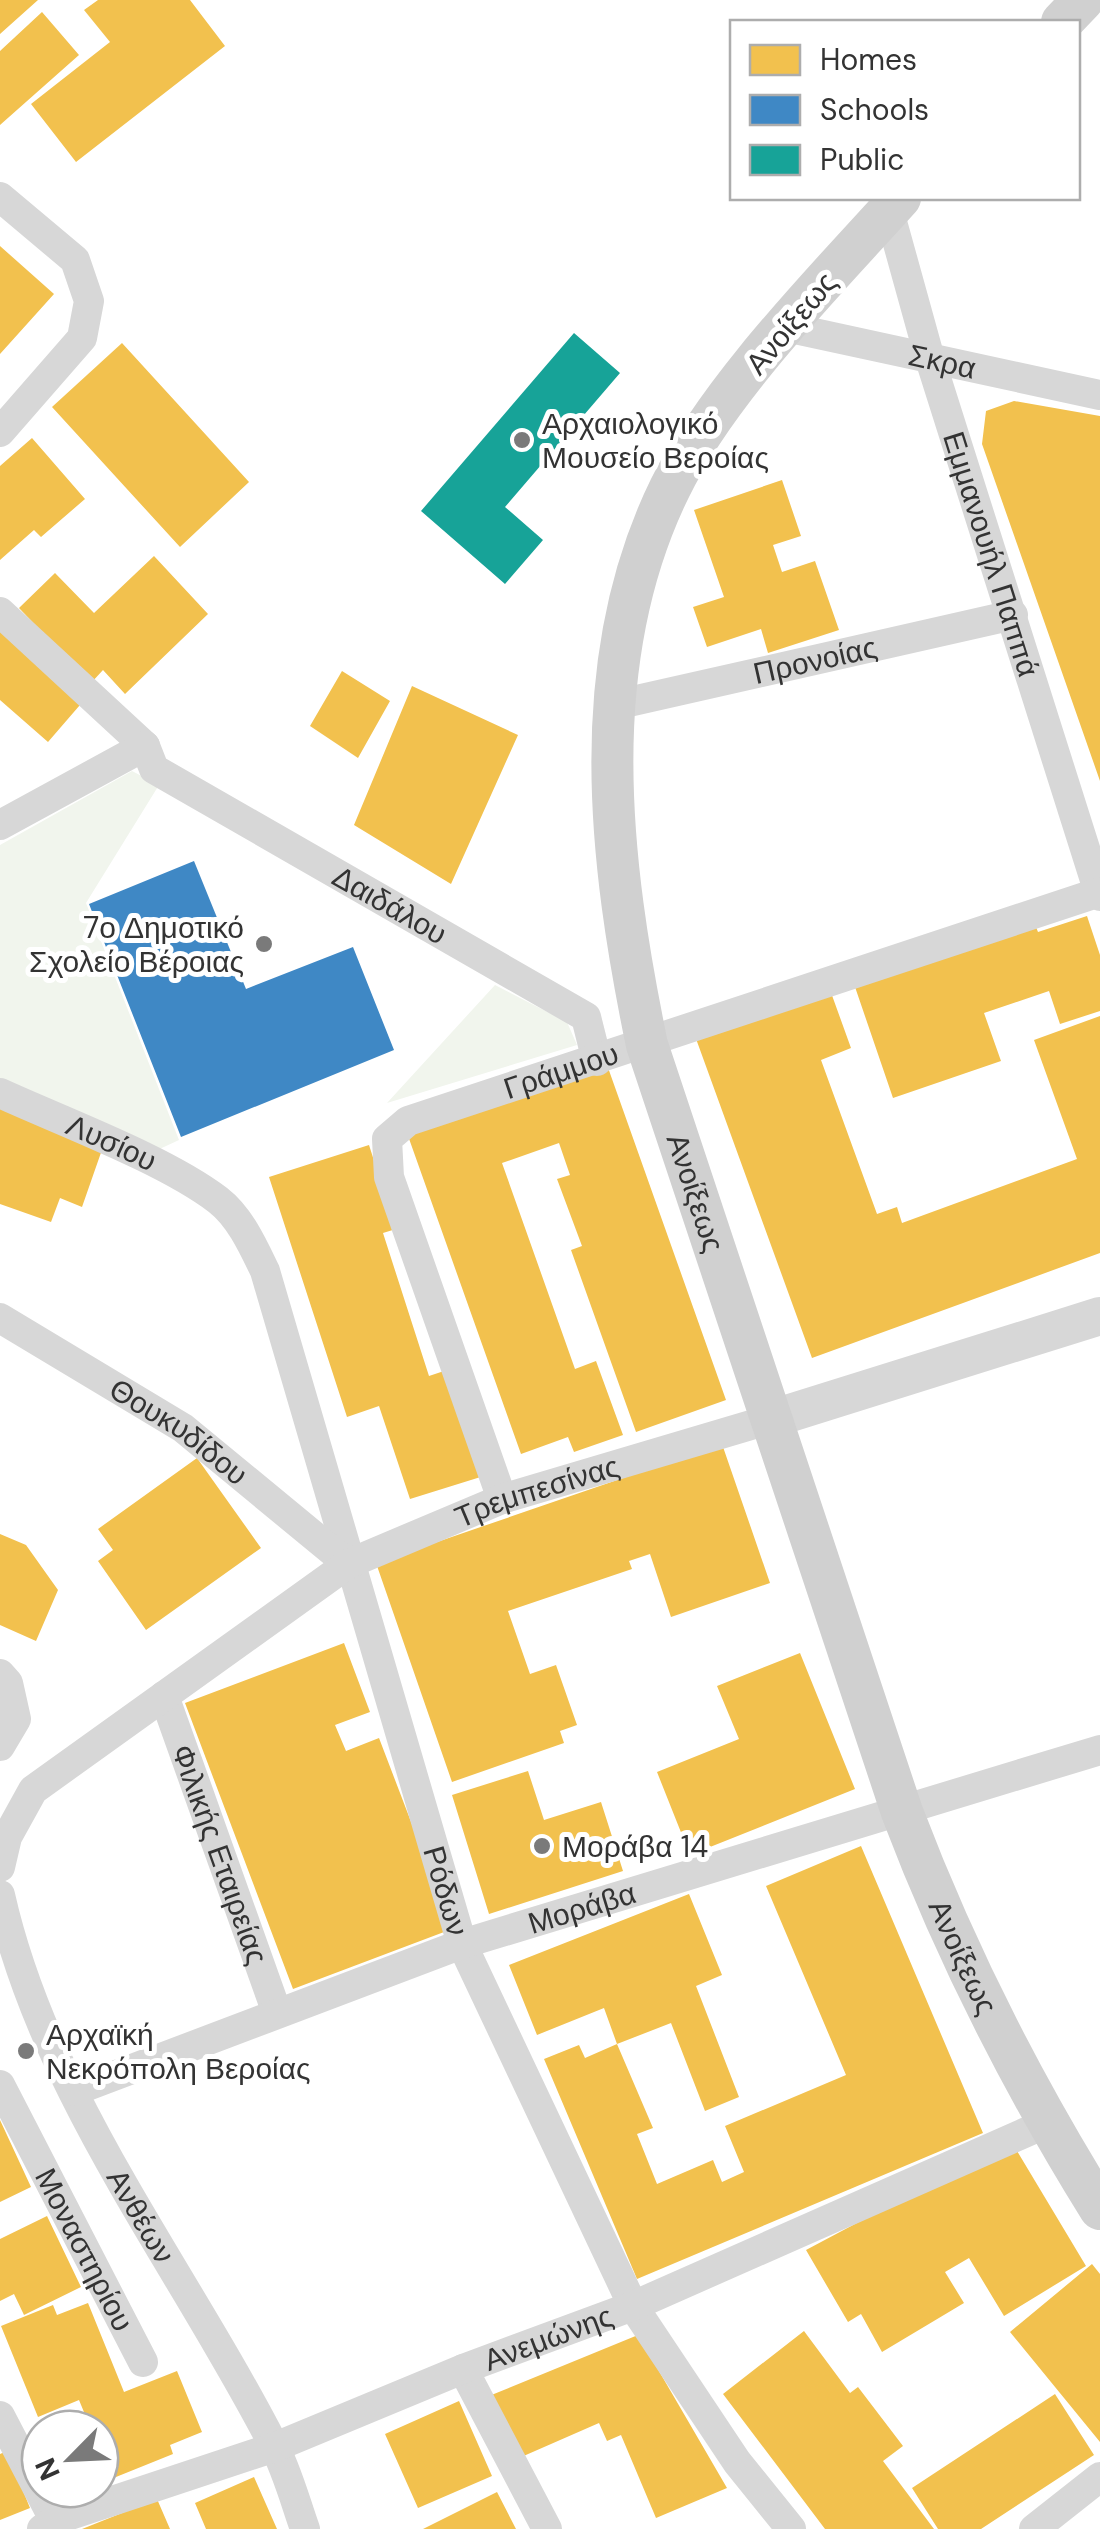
<svg xmlns="http://www.w3.org/2000/svg" width="1100" height="2529" font-family="'DM Sans',sans-serif">
	<style>
		.green { fill: #f1f5ed }
		.homes { fill: #f2c14e }
		.schools { fill: #3f88c5 }
		.public { fill: #17a398 }
		.lines { fill: none; stroke-linecap: round; stroke-linejoin: round }
		.minor { stroke: #d7d7d7; stroke-width: 30 }
		.tertiary { stroke: #d7d7d7; stroke-width: 38 }
		.secondary { stroke: #d0d0d0; stroke-width: 42 }
		.poi-dot { fill: #7a7a7a; stroke: #fff; stroke-width: 4 }
		.labels { text-anchor: middle; dominant-baseline: central; stroke-width: 10; stroke-linejoin: round; paint-order: stroke }
		.street-label { font-size: 30px; fill: #333; stroke: #fff }
		.poi-label { font-size: 30px; fill: #333; stroke: #fff; text-anchor: start }
	</style>
	<rect width="100%" height="100%" fill="#fff"/>
	<!-- green -->
	<path class="green" d="M132 771 159 785 86 903 179 1140 151 1153 0 1084V845Z
		M495 985 567 1022 577 1045 387 1103Z"/>
	<!-- homes -->
	<path class="homes" d="M0 0H38L0 34Z
		M98 0H190L225 46 76 162 31 104 110 42 84 10Z
		M42 12 79 55 0 125V51Z
		M0 246 54 294 0 354Z
		M122 343 249 482 180 547 52 407Z
		M1014 401 1100 416V781L982 444 986 411Z
		M32 438 85 499 41 537 34 530 0 560V466Z
		M782 480 801 536 773 545 782 572 815 561 839 630 768 653 761 629 707 647 693 607 724 597 694 510Z
		M154 556 208 614 125 694 103 670 91 683 19 608 55 573 94 613Z
		M0 622 86 698 48 742 0 700Z
		M342 671 390 701 358 758 310 726Z
		M412 686 518 735 451 884 354 825Z
		M1087 916 1100 955V1011L1060 1024 1049 991 984 1013 1001 1061 893 1098 854 984 1034 922 1038 932Z
		M829 987 851 1048 821 1060 877 1214 897 1207 902 1223 1077 1159 1034 1040 1100 1016V1253L812 1358 695 1036Z
		M606 1062 726 1400 636 1432 571 1250 582 1246 557 1179 570 1175 559 1143 502 1163 575 1369 596 1361 623 1435 574 1452 568 1437 521 1454 407 1133Z
		M0 1106 104 1144 82 1207 60 1198 51 1222 0 1204Z
		M369 1145 396 1229 383 1233 429 1376 453 1368 487 1475 410 1499 379 1406 347 1417 269 1177Z
		M722 1444 770 1583 671 1617 650 1554 629 1561 632 1569 508 1611 530 1674 556 1665 577 1725 560 1731 564 1743 452 1782 376 1563Z
		M197 1458 261 1548 146 1630 98 1561 113 1550 98 1529Z
		M0 1534 26 1545 58 1590 36 1641 0 1625Z
		M344 1643 370 1712 335 1725 346 1751 379 1738 452 1929 293 1989 185 1703Z
		M800 1653 855 1789 690 1855 657 1772 739 1739 717 1686Z
		M528 1771 544 1820 601 1802 623 1871 489 1914 452 1795Z
		M861 1846 983 2133 637 2279 544 2059 579 2045 585 2058 617 2044 653 2128 637 2134 657 2184 713 2160 722 2182 744 2172 725 2126 846 2075 766 1886Z
		M689 1894 722 1975 696 1986 739 2097 705 2111 671 2023 617 2044 604 2008 537 2035 509 1965Z
		M0 2120 31 2187 0 2202Z
		M1011 2141 1086 2266 1004 2316 969 2258 945 2272 964 2303 882 2352 861 2314 848 2322 806 2250Z
		M47 2216 81 2287 24 2315 14 2294 0 2301V2239Z
		M1092 2264 1100 2274V2442L1010 2332Z
		M88 2303 124 2392 177 2371 202 2432 170 2445 173 2454 111 2479 100 2451V2429H91L79 2400 38 2417 1 2326 53 2305 57 2315Z
		M804 2331 850 2393 858 2387 903 2446 883 2461 934 2529H825L723 2394Z
		M638 2335 727 2488 656 2518 621 2435 607 2441 599 2423 519 2458 489 2396Z
		M1055 2394 1094 2455 981 2529H938L912 2488Z
		M459 2401 492 2476 418 2508 385 2434Z
		M7 2451 30 2508 0 2520V2454Z
		M254 2477 277 2529H206L195 2503Z
		M497 2492 516 2529H423Z
		M157 2499 170 2529H82Z"/>
	<!-- schools -->
	<path class="schools" d="M194 861 246 989 353 947 394 1050 181 1137 89 904Z"/>
	<!-- public -->
	<path class="public" d="M574 333 620 373 505 507 543 540 505 584 421 511Z"/>
	<g class="lines">
		<!-- minor -->
		<g class="minor">
			<path d="M0 197 75 260 89 301 82 338 0 432"/>
			<path id="s1" d="M889 211 930 359 1100 896"/>
			<path id="s2" d="M786 327 1100 395"/>
			<path d="M0 612 145 746"/>
			<path id="s3" d="M615 705 1013 615"/>
			<path id="s4" d="M0 825 145 746 154 769 586 1017 597 1061"/>
			<path id="s5" d="M0 1093C63 1122 164 1159 218 1200 240 1217 253 1246 265 1271L462 1944 633 2306 737 2462 791 2529"/>
			<path id="s6" d="M0 1318 183 1428 348 1564"/>
			<path id="s7" d="M502 1499 389 1177 387 1139 408 1121 1100 892"/>
			<path d="M0 1674 8 1683 16 1719 0 1746"/>
			<path id="s8" d="M164 1696 277 2013"/>
			<path id="s9" d="M0 1867 7 1837 33 1790 348 1564 502 1499 771 1419"/>
			<path id="s10" d="M0 1895C45 2095 181 2265 273 2444 287 2470 295 2501 305 2529"/>
			<path id="s11" d="M0 2085 143 2362"/>
			<path id="s12" d="M74 2091 462 1944 1100 1750"/>
			<path d="M463 2369 547 2529"/>
			<path d="M0 2416 59 2529"/>
			<path id="s13" d="M42 2529 55 2520 275 2447 463 2369 633 2306 1047 2123"/>
			<path d="M1034 2529 1100 2477"/>
		</g>
		<!-- tertiary -->
		<path class="tertiary" d="M771 1419 1100 1316"/>
		<!-- secondary -->
		<g class="secondary">
			<path d="M1062 22 1083 0"/>
			<path id="s14" d="M900 198C826 280 718 389 670 488 585 661 609 862 647 1045L902 1812C955 1952 1021 2082 1100 2209"/>
		</g>
	</g>
	<!-- markers -->
	<g class="poi-dot">
		<circle cx="522" cy="440" r="10"/>
		<circle cx="264" cy="944" r="10"/>
		<circle cx="542" cy="1846" r="10"/>
		<circle cx="26" cy="2051" r="10"/>
	</g>
	<g class="labels">
		<!-- street labels -->
		<g class="street-label">
			<text transform="translate(791 323) rotate(-50)">Ανοίξεως</text>
			<text stroke="none"><textPath href="#s2" startOffset="160">Σκρα</textPath></text>
			<text stroke="none"><textPath href="#s1" startOffset="358">Εμμανουήλ Παππά</textPath></text>
			<text stroke="none"><textPath href="#s3" startOffset="205">Προνοίας</textPath></text>
			<text stroke="none"><textPath href="#s4" startOffset="462">Δαιδάλου</textPath></text>
			<text stroke="none"><textPath href="#s7" startOffset="568">Γράμμου</textPath></text>
			<text stroke="none"><textPath href="#s5" startOffset="122">Λυσίου</textPath></text>
			<text stroke="none"><textPath href="#s14" startOffset="1095">Ανοίξεως</textPath></text>
			<text stroke="none"><textPath href="#s6" startOffset="212">Θουκυδίδου</textPath></text>
			<text stroke="none"><textPath href="#s9" startOffset="675">Τρεμπεσίνας</textPath></text>
			<text stroke="none"><textPath href="#s8" startOffset="168">Φιλικής Εταιρείας</textPath></text>
			<text stroke="none"><textPath href="#s5" startOffset="975">Ρόδων</textPath></text>
			<text stroke="none"><textPath href="#s12" startOffset="540">Μοράβα</textPath></text>
			<text stroke="none"><textPath href="#s14" startOffset="1905">Ανοίξεως</textPath></text>
			<text stroke="none"><textPath href="#s10" startOffset="352">Ανθέων</textPath></text>
			<text stroke="none"><textPath href="#s11" startOffset="185">Μοναστηρίου</textPath></text>
			<text stroke="none"><textPath href="#s13" startOffset="542">Ανεμώνης</textPath></text>
		</g>
		<!-- poi labels -->
		<g class="poi-label">
			<text x="542" y="423">Αρχαιολογικό<tspan x="542" dy="34">Μουσείο Βεροίας</tspan></text>
			<text x="244" y="927" text-anchor="end">7ο Δημοτικό<tspan x="244" dy="34">Σχολείο Βέροιας</tspan></text>
			<text x="562" y="1846">Μοράβα 14</text>
			<text x="46" y="2034">Αρχαϊκή<tspan x="46" dy="34">Νεκρόπολη Βεροίας</tspan></text>
		</g>
	</g>
	<!-- legend -->
	<rect x="730" y="20" width="350" height="180" fill="#ffffff" stroke="#adadad" stroke-width="2.5"/>
	<rect x="750" y="45" width="50" height="30" fill="#f2c14e" stroke="#adadad" stroke-width="2.5"/>
	<text x="820" y="70" font-size="30" fill="#333333">Homes</text>
	<rect x="750" y="95" width="50" height="30" fill="#3f88c5" stroke="#adadad" stroke-width="2.5"/>
	<text x="820" y="120" font-size="30" fill="#333333">Schools</text>
	<rect x="750" y="145" width="50" height="30" fill="#17a398" stroke="#adadad" stroke-width="2.5"/>
	<text x="820" y="170" font-size="30" fill="#333333">Public</text>
	<!-- north arrow -->
	<g transform="translate(70 2459) rotate(246)"><circle r="48" fill="#ffffff" stroke="#adadad" stroke-width="2.5"/>
	<path d="M0-8L18 38L0 25L-18 38Z" fill="#7a7a7a"/>
	<text y="-15" font-size="28" font-weight="bold" text-anchor="middle" fill="#333333">N</text>
	</g>
</svg>
